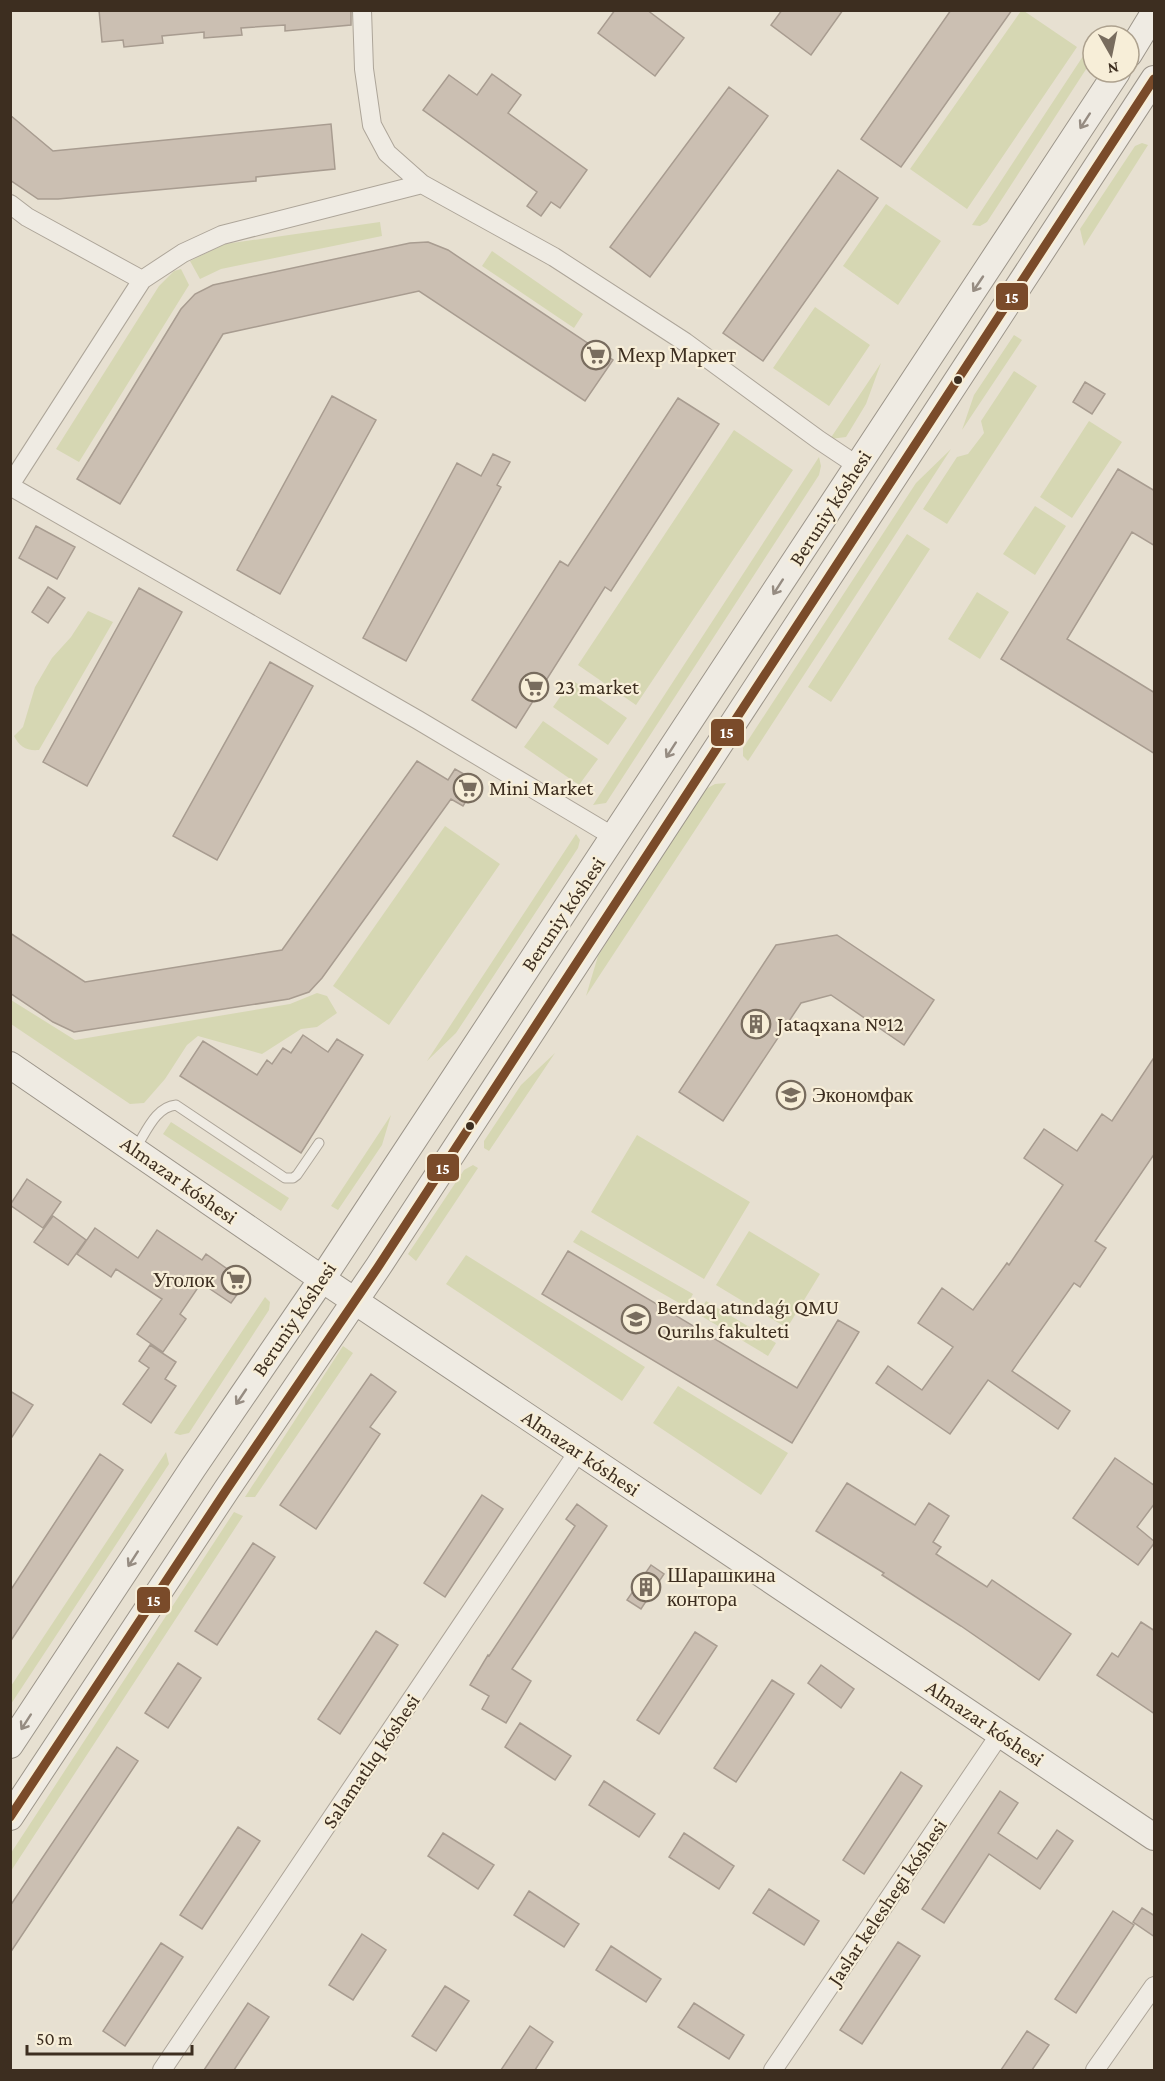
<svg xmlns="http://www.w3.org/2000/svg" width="1165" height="2081" font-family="'Crimson Pro',serif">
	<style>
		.green { fill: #d6d7b3 }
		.building { fill: #cbbfb2; stroke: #a89c90; stroke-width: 1.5 }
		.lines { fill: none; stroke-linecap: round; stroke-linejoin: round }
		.lane-casing { stroke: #ada599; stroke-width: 11 }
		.street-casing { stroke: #ada599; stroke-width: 20 }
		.secondary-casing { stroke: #9c958a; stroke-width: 28 }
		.lane { stroke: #efebe3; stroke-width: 9 }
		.street { stroke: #efebe3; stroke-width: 18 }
		.secondary { stroke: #efebe3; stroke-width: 26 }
		.bus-1-casing { stroke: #f7eed8; stroke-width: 14 }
		.bus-1 { stroke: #7a4b2a; stroke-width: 9 }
		.oneway { stroke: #968c82 }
		.bus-dot { fill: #3d2e20; stroke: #f7eed8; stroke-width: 2 }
		.labels { text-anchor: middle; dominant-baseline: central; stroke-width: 4.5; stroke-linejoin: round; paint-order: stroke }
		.poi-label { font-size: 21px; fill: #3d2e20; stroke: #f7eed8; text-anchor: start }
		.street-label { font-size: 21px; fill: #3d2e20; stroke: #f7eed8 }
		.line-badge { stroke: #f7eed8; stroke-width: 2 }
		.badge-label { font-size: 16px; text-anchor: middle; font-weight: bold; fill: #fff }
	</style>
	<rect width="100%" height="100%" fill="#e7e0d1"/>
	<!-- green -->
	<path class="green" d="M1021 11H1024L1077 47 967 209 910 169Z
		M1091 44 1093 50 1092 60 987 222 980 226 972 225Z
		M1142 143 1148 145 1084 246 1080 229 1135 146Z
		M886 204 941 241 898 305 843 266Z
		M380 222 382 236 221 269 200 279 190 261 225 244Z
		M492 251 583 314 574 328 482 266Z
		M181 269 189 285 79 462 56 449 159 286 174 271Z
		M815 307 870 345 829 406 773 368Z
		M1014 335 1022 340 962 430 974 395Z
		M881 363 866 404 846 437 830 439Z
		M1014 371 1037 386 947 524 923 509 957 457 968 454 984 433 981 421Z
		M1089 421 1122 442 1072 518 1040 497Z
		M734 430 793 470 636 705 578 665Z
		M951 449 748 761 743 756V748L916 483Z
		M819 457 821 466 819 475 606 803 593 805Z
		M1035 506 1066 526 1035 575 1003 554Z
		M907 534 930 549 831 702 808 687Z
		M977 592 1009 612 980 659 948 639Z
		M88 611 113 622 39 750C26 751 20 747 14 736L23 727 35 687 52 658 71 637Z
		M572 680 627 718 608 745 553 707Z
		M543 721 598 759 579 785 524 747Z
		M726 783 586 996 598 956 706 789 715 784Z
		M445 826 500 864 389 1025 333 986Z
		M576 834 580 840 578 848 456 1033 427 1061Z
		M317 993 327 996 337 1013 317 1027 301 1029 262 1054 198 1036 187 1045 165 1079 144 1103 130 1104 11 1024V1000L75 1040 290 1004Z
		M555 1053 489 1151 484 1148V1141L521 1085Z
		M391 1115 382 1145 338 1210 331 1206Z
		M171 1122 289 1198 281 1211 163 1134Z
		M637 1135 750 1202 704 1279 591 1212Z
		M473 1165 478 1168 416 1261 408 1254 464 1170Z
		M581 1230 693 1294 686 1307 573 1242Z
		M749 1231 820 1274 787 1328 716 1285Z
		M466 1255 645 1367 622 1401 446 1284Z
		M265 1297 270 1302 269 1310 189 1433 180 1435 174 1433Z
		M706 1301 776 1343 768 1356 698 1314Z
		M343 1346 353 1353 255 1497H245Z
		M678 1386 788 1453 761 1495 653 1423Z
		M166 1452 169 1464 11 1704V1686Z
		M234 1512 243 1516 11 1871V1853Z"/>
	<!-- building -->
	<path class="building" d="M99 10H351V25L285 31V25L241 28 242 35 204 38V32L162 36 163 43 124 47 123 40 102 42Z
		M615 10H647L684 38 655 76 598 33Z
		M782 10H843L811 55 771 25Z
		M951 10H1012L901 167 861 139Z
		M492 74 521 95 508 113 587 170 560 208 551 202 541 216 527 206 537 192 423 110 449 75 477 95Z
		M729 87 768 116 650 277 610 247Z
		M10 115 53 151 331 124 335 169 256 177V181L58 199H38L10 180Z
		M838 170 878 198 763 361 723 333Z
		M428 242 448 250 613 360 585 401 419 291 223 334 120 504 77 479 181 309 195 294 213 285 410 243Z
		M1085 382 1105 394 1092 414 1073 402Z
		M332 396 376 420 280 594 237 570Z
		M678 398 719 424 611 591 605 587 516 728 472 700 560 561 568 566Z
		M493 454 510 462 497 485 501 487 406 661 363 638 457 463 481 476Z
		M1118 469 1155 491V546L1132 532 1067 639 1155 693V754L1001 659Z
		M36 526 75 547 57 579 19 558Z
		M48 587 65 598 48 623 32 612Z
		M139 588 182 612 87 786 43 762Z
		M270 662 313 686 217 860 173 836Z
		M417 761 448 780 455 769 478 782 463 806 451 799 322 978 309 992 289 999 74 1032 53 1022 10 993V933L85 982 282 950Z
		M837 935 934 1000 904 1045 831 995 801 1003 723 1121 679 1092 776 945Z
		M303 1035 328 1052 337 1039 363 1055 301 1153 180 1076 203 1041 257 1075 267 1060 272 1064 283 1048 291 1053Z
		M1155 1056V1153L1095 1241 1106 1248 1080 1287 1074 1283 1012 1371 1070 1411 1058 1429 988 1380 950 1434 876 1383 888 1366 922 1390 953 1347 918 1323 942 1288 973 1310 1007 1263 1009 1265 1063 1185 1024 1158 1044 1129 1077 1151 1102 1114 1112 1121Z
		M27 1179 61 1202 43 1228 10 1205Z
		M53 1216 86 1240 68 1265 34 1242Z
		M95 1228 138 1258 157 1230 202 1260 206 1254 246 1282 231 1303 201 1283 180 1314 186 1319 163 1352 137 1334 162 1299 116 1269 111 1277 77 1254Z
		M568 1251 797 1388 838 1320 859 1332 792 1443 542 1294Z
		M150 1345 176 1362 165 1379 176 1386 151 1423 123 1404 149 1368 139 1361Z
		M371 1374 396 1392 370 1427 380 1434 316 1529 280 1505Z
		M10 1391 33 1405 10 1440Z
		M100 1454 123 1470 10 1642V1591Z
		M1115 1458 1155 1486V1503L1137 1527 1155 1542 1138 1565 1073 1518Z
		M847 1483 915 1525 929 1503 949 1516 933 1542 941 1547 936 1554 987 1587 992 1580 1071 1634 1039 1680 961 1626 882 1575 884 1573 816 1531Z
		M482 1495 503 1509 445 1597 424 1583Z
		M577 1504 607 1526 512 1669 531 1681 506 1723 482 1709 489 1696 470 1685 488 1655 489 1656 575 1526 566 1519Z
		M253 1543 275 1557 217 1645 195 1631Z
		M651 1565 664 1574 641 1609 627 1600Z
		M1141 1622 1155 1631V1714L1097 1675 1112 1653 1118 1657Z
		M376 1631 398 1645 340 1734 318 1719Z
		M695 1632 717 1646 659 1734 637 1720Z
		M178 1663 201 1678 168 1728 145 1713Z
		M821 1665 854 1689 841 1708 808 1683Z
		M772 1680 794 1694 736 1782 714 1768Z
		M520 1723 571 1756 555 1780 505 1747Z
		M117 1747 138 1761 10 1953V1906Z
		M901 1772 922 1786 864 1874 843 1860Z
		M604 1781 655 1814 639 1837 589 1805Z
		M1000 1791 1018 1803 998 1833 1037 1859 1057 1830 1073 1841 1040 1889 989 1854 944 1923 922 1909Z
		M238 1827 260 1841 202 1929 180 1915Z
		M443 1833 494 1865 478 1889 428 1856Z
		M684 1833 734 1866 719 1889 669 1857Z
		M769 1889 819 1921 804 1945 753 1913Z
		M529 1891 579 1924 564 1947 514 1915Z
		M1142 1908 1155 1916V1937L1133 1922Z
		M1113 1911 1134 1925 1076 2013 1055 1999Z
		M362 1934 386 1950 353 2000 329 1985Z
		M898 1942 920 1956 862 2044 840 2030Z
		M161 1943 183 1957 125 2046 103 2031Z
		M611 1946 661 1979 646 2002 596 1970Z
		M445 1986 469 2001 436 2051 412 2036Z
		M248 2003 269 2017 234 2070H204Z
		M694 2003 744 2035 729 2059 678 2027Z
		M530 2026 553 2042 535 2070H501Z
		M1027 2031 1049 2045 1032 2070H1001Z"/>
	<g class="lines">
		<!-- lane casing -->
		<g class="lane-casing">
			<path id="lane" d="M135 1149C146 1133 155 1107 176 1105L285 1178H293L297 1175 319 1143"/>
		</g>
		<!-- street casing -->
		<g class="street-casing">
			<path id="street" d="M362 10 364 69 372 125 387 153 422 184 554 257 685 342 819 440 858 466
				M10 204 27 217 142 280
				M10 485 142 280 183 253 222 235 422 184
				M10 486 418 720 614 837
				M162 2070 578 1452
				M773 2070 1000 1734
				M1095 2070 1154 1986"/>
		</g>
		<!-- secondary casing -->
		<g class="secondary-casing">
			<path id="secondary" d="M1129 54 1154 13
				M10 1065 322 1279 1154 1837
				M10 1745 193 1468 322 1279 1117 72
				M10 1817 227 1489 378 1267 1154 79"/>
		</g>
		<!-- lane -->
		<use href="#lane" class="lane"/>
		<!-- street -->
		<use href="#street" class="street"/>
		<!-- secondary -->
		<use href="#secondary" class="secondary"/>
		<!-- bus-1 casing -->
		<g class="bus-1-casing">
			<path id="bus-1" d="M10 1817 227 1489 378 1267 1154 79"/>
		</g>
		<!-- bus-1 -->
		<use href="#bus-1" class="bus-1"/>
	</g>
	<!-- one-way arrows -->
	<defs><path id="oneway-shaft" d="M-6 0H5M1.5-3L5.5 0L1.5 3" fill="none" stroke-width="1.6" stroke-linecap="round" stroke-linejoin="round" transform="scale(1.5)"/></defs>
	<g class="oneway">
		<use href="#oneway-shaft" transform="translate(1085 121) rotate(123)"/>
		<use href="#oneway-shaft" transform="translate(978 284) rotate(124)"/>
		<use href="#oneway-shaft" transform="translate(778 587) rotate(123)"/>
		<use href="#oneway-shaft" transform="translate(671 750) rotate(123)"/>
		<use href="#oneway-shaft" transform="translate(241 1397) rotate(124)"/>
		<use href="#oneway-shaft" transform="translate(133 1559) rotate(123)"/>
		<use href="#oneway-shaft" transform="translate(26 1722) rotate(123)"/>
	</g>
	<!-- icons -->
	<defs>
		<g id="supermarket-ring" transform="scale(1.5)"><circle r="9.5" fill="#f7eed8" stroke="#786c5e" stroke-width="1.5"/><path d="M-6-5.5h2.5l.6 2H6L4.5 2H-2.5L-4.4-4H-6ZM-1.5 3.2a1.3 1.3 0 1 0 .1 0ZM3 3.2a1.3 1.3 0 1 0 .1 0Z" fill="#786c5e"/></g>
		<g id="building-ring" transform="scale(1.5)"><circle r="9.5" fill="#f7eed8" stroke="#786c5e" stroke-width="1.5"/><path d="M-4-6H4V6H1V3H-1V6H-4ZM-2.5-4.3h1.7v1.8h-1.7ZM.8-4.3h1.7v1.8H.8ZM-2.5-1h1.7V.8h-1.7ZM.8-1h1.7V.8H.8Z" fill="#786c5e"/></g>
		<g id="university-ring" transform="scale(1.5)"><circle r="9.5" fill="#f7eed8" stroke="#786c5e" stroke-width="1.5"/><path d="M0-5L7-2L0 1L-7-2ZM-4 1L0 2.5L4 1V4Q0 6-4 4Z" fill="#786c5e"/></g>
	</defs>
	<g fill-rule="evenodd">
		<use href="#supermarket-ring" x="596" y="355"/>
		<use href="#supermarket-ring" x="534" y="687"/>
		<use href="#supermarket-ring" x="468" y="788"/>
		<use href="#building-ring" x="756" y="1024"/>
		<use href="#university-ring" x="791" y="1095"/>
		<use href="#supermarket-ring" x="236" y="1280"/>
		<use href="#university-ring" x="636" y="1319"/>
		<use href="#building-ring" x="646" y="1587"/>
	</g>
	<!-- markers -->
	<g class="bus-dot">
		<circle cx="958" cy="380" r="5"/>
		<circle cx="470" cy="1126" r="5"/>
	</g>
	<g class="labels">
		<!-- poi labels -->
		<g class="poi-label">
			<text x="617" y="355">Мехр Маркет</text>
			<text x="555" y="687">23 market</text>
			<text x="489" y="788">Mini Market</text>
			<text x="777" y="1024">Jataqxana №12</text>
			<text x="812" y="1095">Экономфак</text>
			<text x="215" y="1280" text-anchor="end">Уголок</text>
			<text x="657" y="1307">Berdaq atındaǵı QMU<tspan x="657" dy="24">Qurılıs fakulteti</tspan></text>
			<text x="667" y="1575">Шарашкина<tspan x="667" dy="24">контора</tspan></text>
		</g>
		<!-- street labels -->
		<g class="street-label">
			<text transform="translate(830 508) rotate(-57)">Beruniy kóshesi</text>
			<text transform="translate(563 914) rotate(-56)">Beruniy kóshesi</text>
			<text transform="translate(179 1180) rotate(35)">Almazar kóshesi</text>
			<text transform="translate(294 1319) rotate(-56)">Beruniy kóshesi</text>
			<text transform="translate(581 1453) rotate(34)">Almazar kóshesi</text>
			<text transform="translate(985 1723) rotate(34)">Almazar kóshesi</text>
			<text transform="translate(371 1761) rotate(-56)">Salamatlıq kóshesi</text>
			<text transform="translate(887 1902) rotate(-56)">Jaslar keleshegi kóshesi</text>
		</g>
	</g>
	<g class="line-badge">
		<rect x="995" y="282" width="34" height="29" rx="6" fill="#7a4b2a"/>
		<rect x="710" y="718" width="35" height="29" rx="6" fill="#7a4b2a"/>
		<rect x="426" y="1153" width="34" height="29" rx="6" fill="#7a4b2a"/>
		<rect x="136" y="1586" width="35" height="28" rx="6" fill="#7a4b2a"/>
	</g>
	<g class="badge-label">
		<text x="1012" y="303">15</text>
		<text x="727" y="738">15</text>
		<text x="443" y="1174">15</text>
		<text x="154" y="1606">15</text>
	</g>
	<!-- border -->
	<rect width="1165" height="2081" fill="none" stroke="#3d2e20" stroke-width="24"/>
	<!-- north arrow -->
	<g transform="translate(1111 54) rotate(171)"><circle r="28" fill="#f7eed8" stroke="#ada18e" stroke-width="1.5"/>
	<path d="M0-4.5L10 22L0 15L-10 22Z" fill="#786c5e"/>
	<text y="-9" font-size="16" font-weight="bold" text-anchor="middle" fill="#3d2e20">N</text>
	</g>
	<!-- scale -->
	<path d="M27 2045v9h165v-9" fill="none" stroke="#3d2e20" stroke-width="3"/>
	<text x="36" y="2045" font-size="18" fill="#3d2e20" stroke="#f7eed8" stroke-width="4.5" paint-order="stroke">50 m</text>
</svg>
